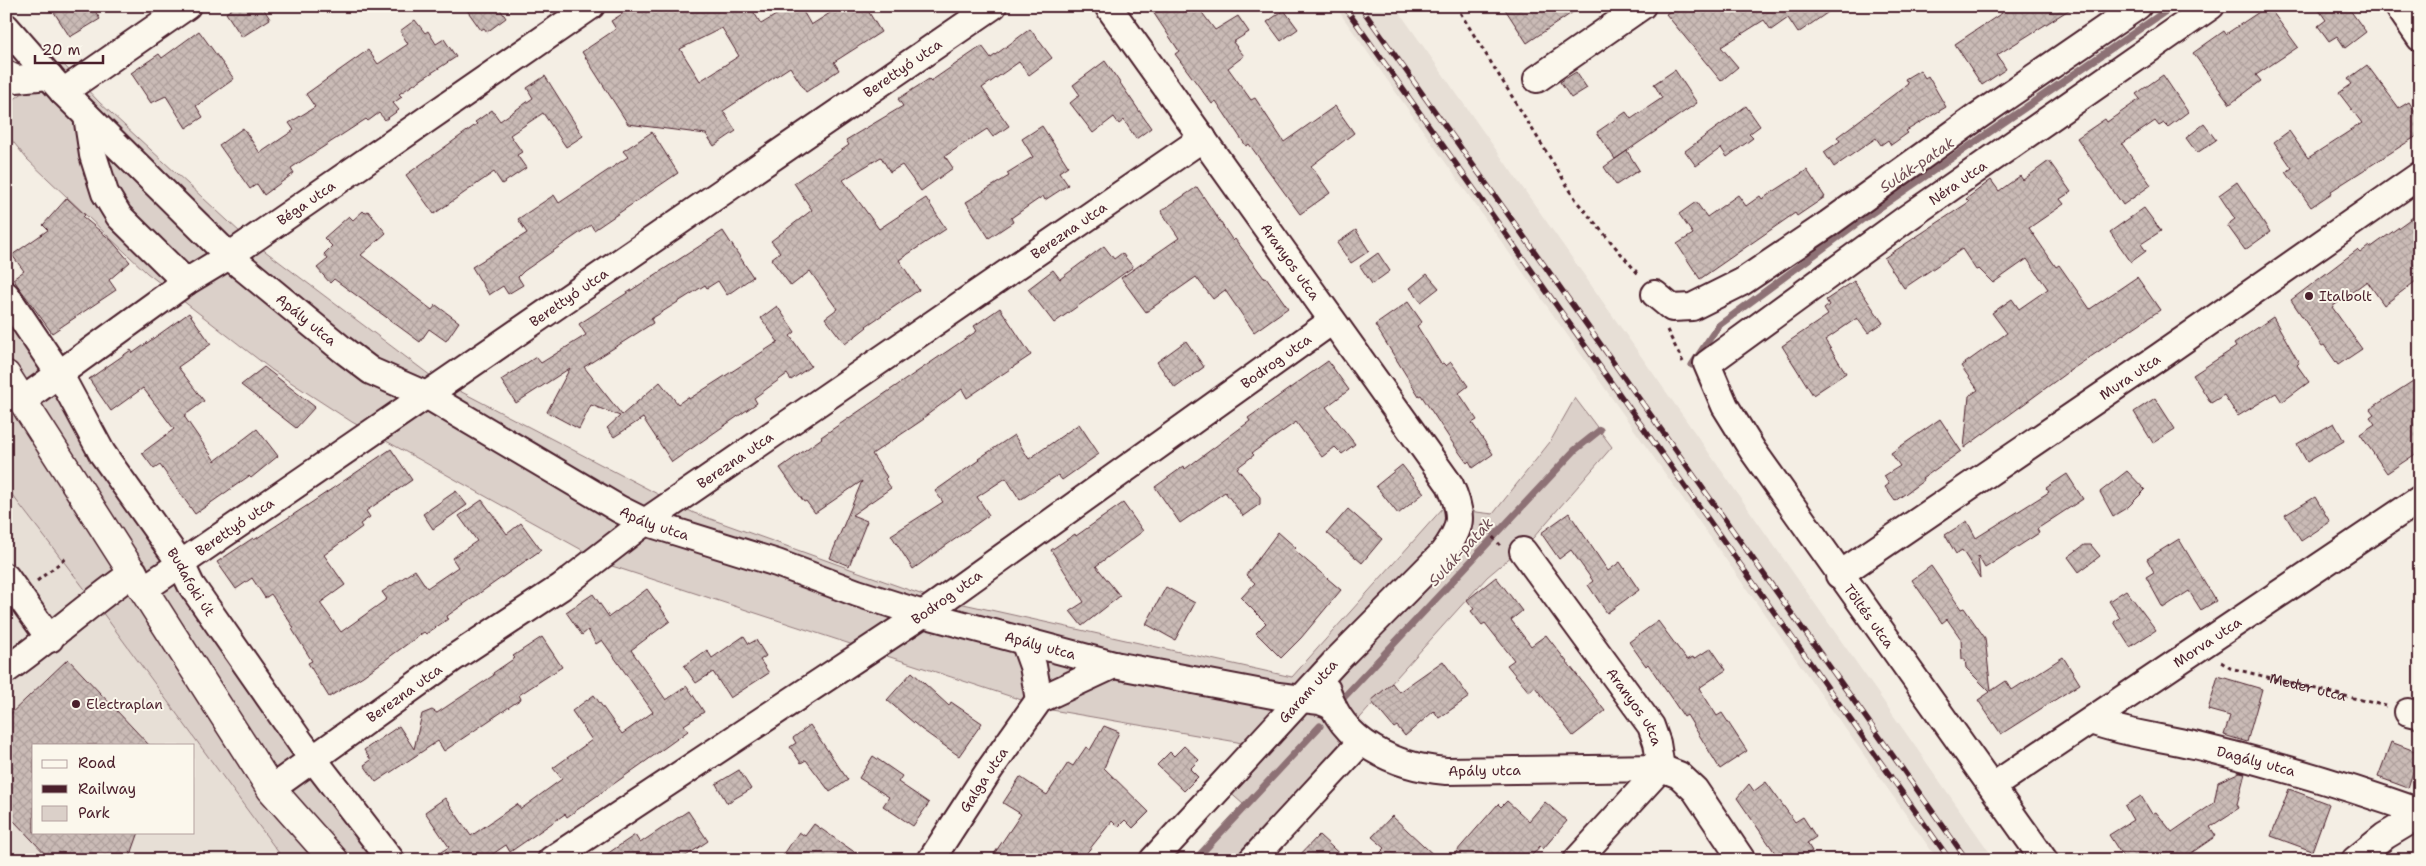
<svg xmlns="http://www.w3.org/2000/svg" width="2426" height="866" font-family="'Shantell Sans',sans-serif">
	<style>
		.built { fill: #e7dfd6; fill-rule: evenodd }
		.green { fill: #dbd0c9; stroke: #92787a }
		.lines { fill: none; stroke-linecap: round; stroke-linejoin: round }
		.stream { stroke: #8d7174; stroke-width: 7 }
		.building { fill: url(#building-cross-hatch); stroke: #4a1f2b; fill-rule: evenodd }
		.minor-casing { stroke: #4a1f2b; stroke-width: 30 }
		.major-casing { stroke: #4a1f2b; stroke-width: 31 }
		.path { stroke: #4a1f2b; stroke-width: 3; stroke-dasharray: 4 4; stroke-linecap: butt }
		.minor { stroke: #fbf7ec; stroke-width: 26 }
		.major { stroke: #fbf7ec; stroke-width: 28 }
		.rail-casing { stroke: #4a1f2b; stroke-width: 5.5 }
		.rail { stroke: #fbf7ec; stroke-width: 4; stroke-dasharray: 11; stroke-linecap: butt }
		.poi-dot { fill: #4a1f2b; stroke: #fbf7ec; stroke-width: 2 }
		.labels { text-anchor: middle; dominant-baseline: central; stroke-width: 4; stroke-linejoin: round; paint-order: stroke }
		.street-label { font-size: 14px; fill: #4a1f2b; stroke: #fbf7ec }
		.poi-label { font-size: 14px; fill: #4a1f2b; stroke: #fbf7ec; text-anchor: start }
		.water-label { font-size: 15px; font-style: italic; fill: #714f56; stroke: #fbf7ec }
	</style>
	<defs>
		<pattern id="building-cross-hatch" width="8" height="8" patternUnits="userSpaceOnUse" patternTransform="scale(1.25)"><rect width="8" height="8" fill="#cabbb6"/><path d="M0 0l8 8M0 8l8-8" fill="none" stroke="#afa09d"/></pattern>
	</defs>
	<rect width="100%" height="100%" fill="#f4eee4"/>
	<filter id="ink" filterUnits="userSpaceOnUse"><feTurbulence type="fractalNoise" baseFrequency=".02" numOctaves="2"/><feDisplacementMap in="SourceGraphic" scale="10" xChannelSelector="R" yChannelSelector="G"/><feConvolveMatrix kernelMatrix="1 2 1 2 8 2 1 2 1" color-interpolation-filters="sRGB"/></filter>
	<g filter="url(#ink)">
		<!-- built -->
		<path class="built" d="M1335 6H1395L1995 860H1938Z
			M6 487 94 601 284 860H6ZM34 745H194V832H34Z"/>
		<!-- green -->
		<path class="green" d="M63 64 99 102 241 233 431 376 694 513 923 595 1292 677 1443 508 1493 514 1550 442 1575 398 1612 447 1533 538 1487 577 1360 718 1337 757 1242 860H1192L1243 804 1227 790 1265 750 1237 742 1052 710 609 565 352 422 272 370 147 273 27 159 6 133V105Z
			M6 313 382 860H284L94 601 6 487Z"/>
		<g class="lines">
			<!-- stream -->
			<path class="stream" d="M1692 365 1718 326 1863 219 2173 6
				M1345 696 1575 450 1600 430
				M1195 860 1320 726"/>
		</g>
		<!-- building -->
		<path class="building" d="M50 6H92L100 19 70 37Z
			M236 6H262L270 19 242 37 226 13Z
			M464 6H498L506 18 487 32 484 28 481 30Z
			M635 6H750L761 24 791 6H800L811 25 841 6H865L881 32 834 62 839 70 806 92 790 67 723 111 736 131 714 146 706 134 628 124 582 52 616 29 611 21ZM722 28 739 56 700 81 680 49Z
			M1149 6H1197L1215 30 1238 16 1249 32 1233 42 1244 56 1228 68 1251 100 1255 98 1284 142 1335 106 1354 133 1311 166 1330 193 1300 214 1249 144 1246 146 1216 101 1212 104 1189 73 1175 54 1179 51Z
			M1503 6H1582L1527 43Z
			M1678 6H1837L1798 33 1788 18 1771 30 1764 20 1721 47 1738 67 1721 81 1666 14Z
			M1998 6H2075L1997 55 2006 69 1982 85 1955 44 2002 13Z
			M2268 6 2298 47 2256 75 2261 81 2230 104 2193 53 2224 31 2226 34Z
			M2316 6H2347L2366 32 2345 48 2337 36 2329 41 2318 26 2326 20Z
			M1284 10 1298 29 1281 41 1267 22Z
			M415 20 425 33 428 31 436 44 444 39 456 57 399 94 402 97 393 103 399 110 385 120 379 113 368 121 366 119 291 168 294 173 264 195 257 184 250 189 219 145 243 128 260 153 294 130 289 123 315 107 306 94 368 50 378 64 408 44 400 31Z
			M1030 29 1052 58 1029 75 1019 62 982 88 1009 126 993 137 987 129 945 156 953 168 921 191 902 165 890 172 881 157 843 180 879 229 926 198 946 229 899 260 919 290 866 326 867 327 845 344 825 318 837 309 810 271 791 286 771 259 780 252 771 241 812 210 794 183 849 145 846 140 903 106 898 99 929 79 931 81 982 46 991 58Z
			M199 31 234 79 196 106 203 117 186 128 166 96 151 103 131 73 159 54 162 58Z
			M1105 61 1151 128 1136 139 1124 120 1119 124 1114 117 1093 133 1070 103 1080 95 1073 85Z
			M2367 65 2399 108 2409 102 2420 120V134L2331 191 2332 193 2311 207 2286 172 2292 168 2274 142 2289 131 2308 158 2362 123 2339 93 2352 84 2348 79Z
			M1675 70 1697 103 1615 159 1597 132 1626 112 1631 119 1662 98 1654 84Z
			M1920 70 1925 78 1928 76 1946 107 1906 131 1908 133 1891 145 1888 140 1881 145 1876 138 1834 167 1824 152 1840 141 1837 137 1908 84 1905 79Z
			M1576 72 1587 88 1571 98 1560 82Z
			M2163 75 2188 112 2168 127 2164 123 2159 126 2155 121 2122 144 2151 185 2123 205 2077 138 2105 119 2107 122 2140 99 2136 94Z
			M545 76 583 136 566 147 543 113 510 135 522 152 517 155 526 168 502 184 494 172 434 214 406 175 477 124 475 122 492 110 500 121 533 98 527 88Z
			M1746 106 1760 126 1749 134 1753 138 1727 157 1721 148 1696 166 1685 151Z
			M2204 124 2216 140 2197 153 2186 138Z
			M1042 126 1068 166 1059 172 1068 185 1045 200 1043 196 1011 218 1013 222 989 238 966 202 1009 176 1007 173 1033 157 1022 139Z
			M652 132 678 173 594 230 591 225 524 271 518 277 523 285 508 294 503 286 489 295 472 267 527 233 518 219 554 195 559 203 628 157 623 151Z
			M1627 151 1639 170 1616 185 1604 167Z
			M2049 161 2071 192 2060 199 2064 204 2029 228 2056 267 2059 265 2090 309 2137 277 2160 310 2065 374 1964 448 1969 396 1978 390 1961 366 2007 333 1992 313 2012 299 2019 309 2048 289 2027 259 1993 283 1979 269 1976 270 1962 249 1904 288 1884 258 1969 202 1966 199 1991 180 1999 191 2020 176 2023 180Z
			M1807 170 1825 197 1797 216 1795 213 1700 279 1677 244 1693 234 1679 214 1696 202 1707 217 1738 195 1746 206 1760 196 1762 199Z
			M2237 182 2270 232 2245 250 2227 225 2235 219 2219 195Z
			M1197 187 1233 241 1235 239 1264 278 1266 277 1288 308 1254 332 1225 290 1213 299 1196 277 1146 312 1121 278 1179 238 1161 211Z
			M67 198 85 215 83 217 111 240 130 262 109 280 116 290 52 333 13 279 24 271 12 255 48 230 43 225Z
			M2144 208 2161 231 2141 244 2146 251 2131 262 2110 232Z
			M363 211 365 213 368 211 386 233 361 255 432 310 436 305 459 322 446 341 429 329 420 342 334 279 330 283 317 268 328 259 324 254 332 246 324 238 349 216 353 220Z
			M2413 217 2420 226V278L2384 305 2367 281 2332 307 2362 349 2338 365 2324 345 2322 346 2291 300 2357 250 2360 253 2369 246 2370 248Z
			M1356 230 1369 251 1351 263 1337 243Z
			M723 231 753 277 727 295 718 281 707 288 705 285 651 319 653 323 584 367 622 415 660 382 678 404 688 397 689 399 778 342 761 318 777 306 795 332 790 336 811 366 791 380 787 374 754 398 757 403 672 462 643 418 614 437 607 428 620 416 591 405 579 429 547 412 570 368 516 403 501 380 536 357 541 363 586 335 579 324Z
			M1104 246 1114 259 1122 253 1133 267 1054 323 1028 289 1053 270 1060 279Z
			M1378 253 1390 271 1372 284 1360 266Z
			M1427 274 1439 288 1421 302 1410 288Z
			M1854 281 1883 323 1868 333 1857 318 1825 340 1846 373 1813 395 1782 346 1828 315 1824 309 1829 305 1826 300Z
			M1408 302 1422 322 1417 326 1441 364 1443 363 1446 366 1451 362 1468 386 1459 393 1477 420 1472 423 1493 454 1473 468 1469 461 1467 463 1454 445 1421 395 1419 396 1375 325Z
			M1000 308 1031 355 967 398 962 389 923 418 924 419 872 454 887 477 885 479 891 488 852 515 867 521 849 566 830 558 862 481 815 513 806 501 804 502 780 468 822 438 821 437 977 331 974 326Z
			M189 313 211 344 178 367 204 401 184 416 215 461 257 429 278 456 251 478 249 476 195 514 160 465 154 469 142 453 174 429 143 388 111 411 89 379 131 350 133 353Z
			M2273 317 2299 363 2297 365 2309 382 2282 402 2276 393 2238 416 2224 395 2211 403 2193 375 2236 347 2234 344Z
			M1186 341 1204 367 1175 388 1157 362Z
			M1328 361 1349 390 1326 407 1355 444 1342 454 1335 447 1322 457 1296 422 1252 453 1254 455 1237 468 1260 497V504L1243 516 1225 492 1180 523 1155 487 1184 466 1185 469 1250 421 1248 418Z
			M264 367 315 407 296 428 241 385Z
			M2413 381 2420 392V451L2387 473 2360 434 2375 424 2370 417 2374 414 2370 409Z
			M2155 398 2175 429 2153 443 2134 412Z
			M1940 419 1961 451 1922 479 1923 481 1895 501 1885 487 1889 484 1884 476 1900 466 1891 453Z
			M2334 423 2344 441 2307 462 2297 444Z
			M1079 424 1099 454 1062 480 1058 475 1020 500 1006 478 977 497 989 515 913 569 891 535 943 502 935 491 979 460 978 459 1014 435 1029 459Z
			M391 449 412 480 366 511 370 517 360 524 362 527 324 555 345 585 320 603 341 632 387 599 382 592 415 570 427 588 458 567 452 558 477 541 459 516 482 500 507 534 521 523 541 550 447 616 448 619 426 634 424 632 363 676 329 697 308 663 312 661 292 629 294 628 271 594 265 598 252 578 236 589 217 562 253 538 254 540 305 507Z
			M1402 465 1424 493 1398 514 1376 486Z
			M2127 471 2145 490 2128 507 2113 516 2100 492Z
			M2067 474 2083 499 2037 529 2039 533 1985 568 1978 556 1980 578 1962 550 1956 554 1945 535 1967 521 1976 538 2049 492 2046 488Z
			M456 491 467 505 433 529 423 514Z
			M2315 497 2330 522 2301 541 2285 515Z
			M1123 503 1143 531 1096 566 1120 596 1082 626 1070 611 1084 602 1051 550 1075 534 1076 536Z
			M1348 509 1382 539 1362 563 1327 533Z
			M1569 513 1608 571 1620 562 1639 590 1607 613 1588 585 1593 581 1571 550 1559 559 1541 533Z
			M1278 532 1296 548 1294 550 1341 590 1301 638 1281 658 1256 633 1266 623 1241 598 1255 583 1246 575Z
			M2179 539 2216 601 2201 610 2189 591 2163 608 2146 577 2154 572 2147 559Z
			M2084 545H2091L2100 556 2079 572 2068 557Z
			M1931 566 1961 609 1964 608 1985 638 1991 691 2006 681 2012 690 2063 657 2080 684 2001 734 1978 700 1990 692 1966 668 1965 659H1962L1961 639 1947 619 1942 623 1912 580Z
			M1496 577 1522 611 1511 620 1531 646 1546 635 1605 711 1573 736 1535 687 1529 692 1507 665 1514 660 1485 623 1482 625 1471 611 1474 609 1467 600Z
			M1166 587 1195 603 1175 640 1146 624Z
			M647 589 670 621 631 650 666 700 687 686 704 712 684 725 688 731 663 749 567 817 565 814 510 852 506 845 484 860H428L449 847 425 812 445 798 471 836 517 804 521 809 562 779 553 768 592 740 572 711 594 695 622 734 653 712 602 640 596 644 588 630 582 635 566 612 593 594 609 617Z
			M2126 590 2156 630 2130 647 2114 622 2120 618 2109 601Z
			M1658 621 1687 660 1693 657 1694 659 1711 648 1726 670 1699 688 1717 716 1722 713 1747 751 1720 769 1687 715 1684 717 1648 664 1646 666 1629 642Z
			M744 636 749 644 756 640 766 656 760 660 769 673 730 698 713 672 696 683 684 666 707 650 712 658Z
			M542 637 562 667 519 695 521 699 444 751 438 741 376 782 364 765 371 760 364 750 399 726 414 749 422 714 432 710 437 713 494 675 493 673 515 658 513 656Z
			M68 659 149 745H34V832H139L129 860H51L14 821 6 829V718Z
			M1443 661 1469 697 1439 718 1434 711 1405 736 1397 726 1394 728 1371 701 1392 683 1399 692Z
			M912 672 949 706 951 702 982 723 959 756 921 729 887 700Z
			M2218 676 2262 689 2247 742 2224 735 2230 716 2208 710Z
			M810 725 848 780 830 792 806 760 801 763 790 747 796 743 793 738Z
			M1104 726 1119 732 1104 768 1149 812 1133 828 1125 820 1118 827 1112 821 1081 860H990L1021 814 1003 803 1020 777 1047 795 1068 763 1073 766 1086 747 1090 750Z
			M2391 742 2420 753V775L2413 772 2408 788 2378 777Z
			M1184 746 1199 760 1190 769 1198 777 1184 791 1157 765 1170 752 1174 756Z
			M873 756 902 776 898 782 929 803 913 826 883 806 889 797 859 778Z
			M739 770 751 789 727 803 716 784Z
			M2240 772 2245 773 2237 804 2239 808 2210 827 2216 836 2181 860H2125L2109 835 2133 820 2125 806 2141 796 2152 814 2156 812 2172 832 2214 803 2218 782Z
			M1766 782 1795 822 1803 817 1816 837 1807 843 1812 851 1799 860H1780L1737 798 1749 784 1754 791Z
			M2289 789 2329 804 2312 851 2271 836Z
			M1507 801 1529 821 1545 802 1567 821 1543 849 1540 846 1528 860H1449L1498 804 1501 807Z
			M688 811 708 841 680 860H598L635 835 640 843Z
			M1392 816 1439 860H1373L1385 848 1372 837Z
			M814 824 866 860H780L799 832 805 836Z
			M1319 835 1346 860H1295Z"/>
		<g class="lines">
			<!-- minor casing -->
			<g class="minor-casing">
				<g id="minor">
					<path id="s2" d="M1108 6 1450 485C1464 516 1462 528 1442 554L1336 661 1153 860"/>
					<path d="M2398 6 2420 38"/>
					<path id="s3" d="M6 27 63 92 229 256 342 349 371 371 428 396 619 509 645 522 777 563 857 593 923 614 1114 665 1278 696 1320 701 1333 706"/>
					<path d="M6 74 16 79 49 76"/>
					<path d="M1537 79 1642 6"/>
					<path d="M63 92 187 6"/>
					<path d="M87 116 93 155 105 193 119 216 186 282"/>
					<path d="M1655 294 1672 308 1692 307 1742 282 1828 224 1978 116 2138 6"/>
					<path id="s4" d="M6 295 60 375 102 453 181 564 191 585 301 743 391 860"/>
					<path id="s5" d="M23 400 186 282 229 256 591 6"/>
					<path id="s6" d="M1523 551 1651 726 1657 743 1661 768"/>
					<path id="s7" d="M1839 575 2159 357 2420 175"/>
					<path d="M6 577 50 639"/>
					<path id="s8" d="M144 589 993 6"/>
					<path d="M1024 641 1033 666 1039 700"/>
					<path d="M6 670C50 639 90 603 134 572"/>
					<path id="s9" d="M1327 690C1341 743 1396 767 1446 771L1661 768 1679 775 1695 790 1742 860"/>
					<path d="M2408 712 2420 715"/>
					<path id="s10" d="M2091 721C2126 734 2162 737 2198 746 2273 764 2347 786 2420 812"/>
					<path id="s11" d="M1993 786 2420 499"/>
					<path id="s12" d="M271 789 452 659 561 587 645 522 1203 138"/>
					<path id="s13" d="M551 860 923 614 1332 321"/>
					<path id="s14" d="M931 860 990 769 1039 700 1114 665"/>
					<path d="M1252 860 1361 742"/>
					<path d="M1577 860 1661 768"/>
					<path id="s15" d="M2044 860 1753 451 1725 406 1707 364 1907 218 2211 6"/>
					<path d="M2355 860 2385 836 2420 815"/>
				</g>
			</g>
			<!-- major casing -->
			<g class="major-casing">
				<path id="major" d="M6 375 271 789 334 860"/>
			</g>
			<!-- path -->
			<g class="path">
				<path d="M1456 6 1578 203 1640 276"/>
				<path d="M1667 330 1683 362"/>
				<path d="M1482 525 1500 545"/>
				<path d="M37 581 66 558"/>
				<path id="s1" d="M2221 662 2230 668 2386 706"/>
			</g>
			<!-- minor -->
			<use href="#minor" class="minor"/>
			<!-- major -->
			<use href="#major" class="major"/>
			<!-- rail casing -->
			<g class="rail-casing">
				<path id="rail" d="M1344 6 1950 860
					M1360 6 1967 860"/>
			</g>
			<!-- rail -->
			<use href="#rail" class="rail"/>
		</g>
	</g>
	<!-- markers -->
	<g class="poi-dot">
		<circle cx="2309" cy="296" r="5"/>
		<circle cx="76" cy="704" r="5"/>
	</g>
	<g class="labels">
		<!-- street labels -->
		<g class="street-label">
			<text stroke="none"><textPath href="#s8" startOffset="920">Berettyó utca</textPath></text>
			<text stroke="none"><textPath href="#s15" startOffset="910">Néra utca</textPath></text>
			<text stroke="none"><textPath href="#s5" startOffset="345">Béga utca</textPath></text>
			<text stroke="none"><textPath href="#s12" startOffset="974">Berezna utca</textPath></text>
			<text stroke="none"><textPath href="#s2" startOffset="314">Aranyos utca</textPath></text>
			<text stroke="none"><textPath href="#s8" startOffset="515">Berettyó utca</textPath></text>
			<text stroke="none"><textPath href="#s3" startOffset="420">Apály utca</textPath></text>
			<text stroke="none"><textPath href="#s13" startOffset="880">Bodrog utca</textPath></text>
			<text stroke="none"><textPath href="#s7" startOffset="352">Mura utca</textPath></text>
			<text stroke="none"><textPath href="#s12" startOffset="569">Berezna utca</textPath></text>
			<text stroke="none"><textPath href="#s3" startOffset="825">Apály utca</textPath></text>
			<text stroke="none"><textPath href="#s8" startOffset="110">Berettyó utca</textPath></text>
			<text stroke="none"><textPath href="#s4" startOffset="342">Budafoki út</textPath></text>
			<text stroke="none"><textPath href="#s13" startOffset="475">Bodrog utca</textPath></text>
			<text transform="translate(1869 616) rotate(54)">Töltés utca</text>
			<text stroke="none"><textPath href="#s11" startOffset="258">Morva utca</textPath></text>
			<text stroke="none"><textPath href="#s3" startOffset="1230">Apály utca</textPath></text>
			<text stroke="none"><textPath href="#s1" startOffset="91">Meder utca</textPath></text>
			<text transform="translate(1308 691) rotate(-48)">Garam utca</text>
			<text stroke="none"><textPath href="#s12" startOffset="164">Berezna utca</textPath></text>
			<text stroke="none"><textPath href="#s6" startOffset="192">Aranyos utca</textPath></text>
			<text stroke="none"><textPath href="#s10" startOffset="170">Dagály utca</textPath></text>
			<text stroke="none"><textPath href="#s9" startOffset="192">Apály utca</textPath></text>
			<text stroke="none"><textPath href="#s14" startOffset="96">Galga utca</textPath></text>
		</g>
		<!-- poi labels -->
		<g class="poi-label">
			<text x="2319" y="296">Italbolt</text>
			<text x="86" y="704">Electraplan</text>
		</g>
		<!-- water labels -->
		<g class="water-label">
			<text transform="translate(1917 165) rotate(-34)">Sulák-patak</text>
			<text transform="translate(1461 552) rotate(-47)">Sulák-patak</text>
		</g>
	</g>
	<!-- margin -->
	<rect width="2426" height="866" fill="none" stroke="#fbf7ec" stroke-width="25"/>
	<rect x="12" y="12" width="2401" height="841" fill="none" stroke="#4a1f2b" stroke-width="2" filter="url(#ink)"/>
	<!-- legend -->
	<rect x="32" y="744" width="162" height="90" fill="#fbf7ec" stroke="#b4a19f"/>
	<rect x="42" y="760" width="25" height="8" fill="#fbf7ec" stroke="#b4a19f"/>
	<text x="78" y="768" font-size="15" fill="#4a1f2b">Road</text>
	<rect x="42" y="785" width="25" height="8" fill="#4a1f2b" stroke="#b4a19f"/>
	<text x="78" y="794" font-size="15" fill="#4a1f2b">Railway</text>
	<rect x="42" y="806" width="25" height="15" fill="#dbd0c9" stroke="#b4a19f"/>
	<text x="78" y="818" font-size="15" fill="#4a1f2b">Park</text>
	<!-- scale -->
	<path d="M35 55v8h68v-8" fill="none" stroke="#4a1f2b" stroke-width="2.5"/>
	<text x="42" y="55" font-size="15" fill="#4a1f2b" stroke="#fbf7ec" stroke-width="4" paint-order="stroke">20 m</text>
</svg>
